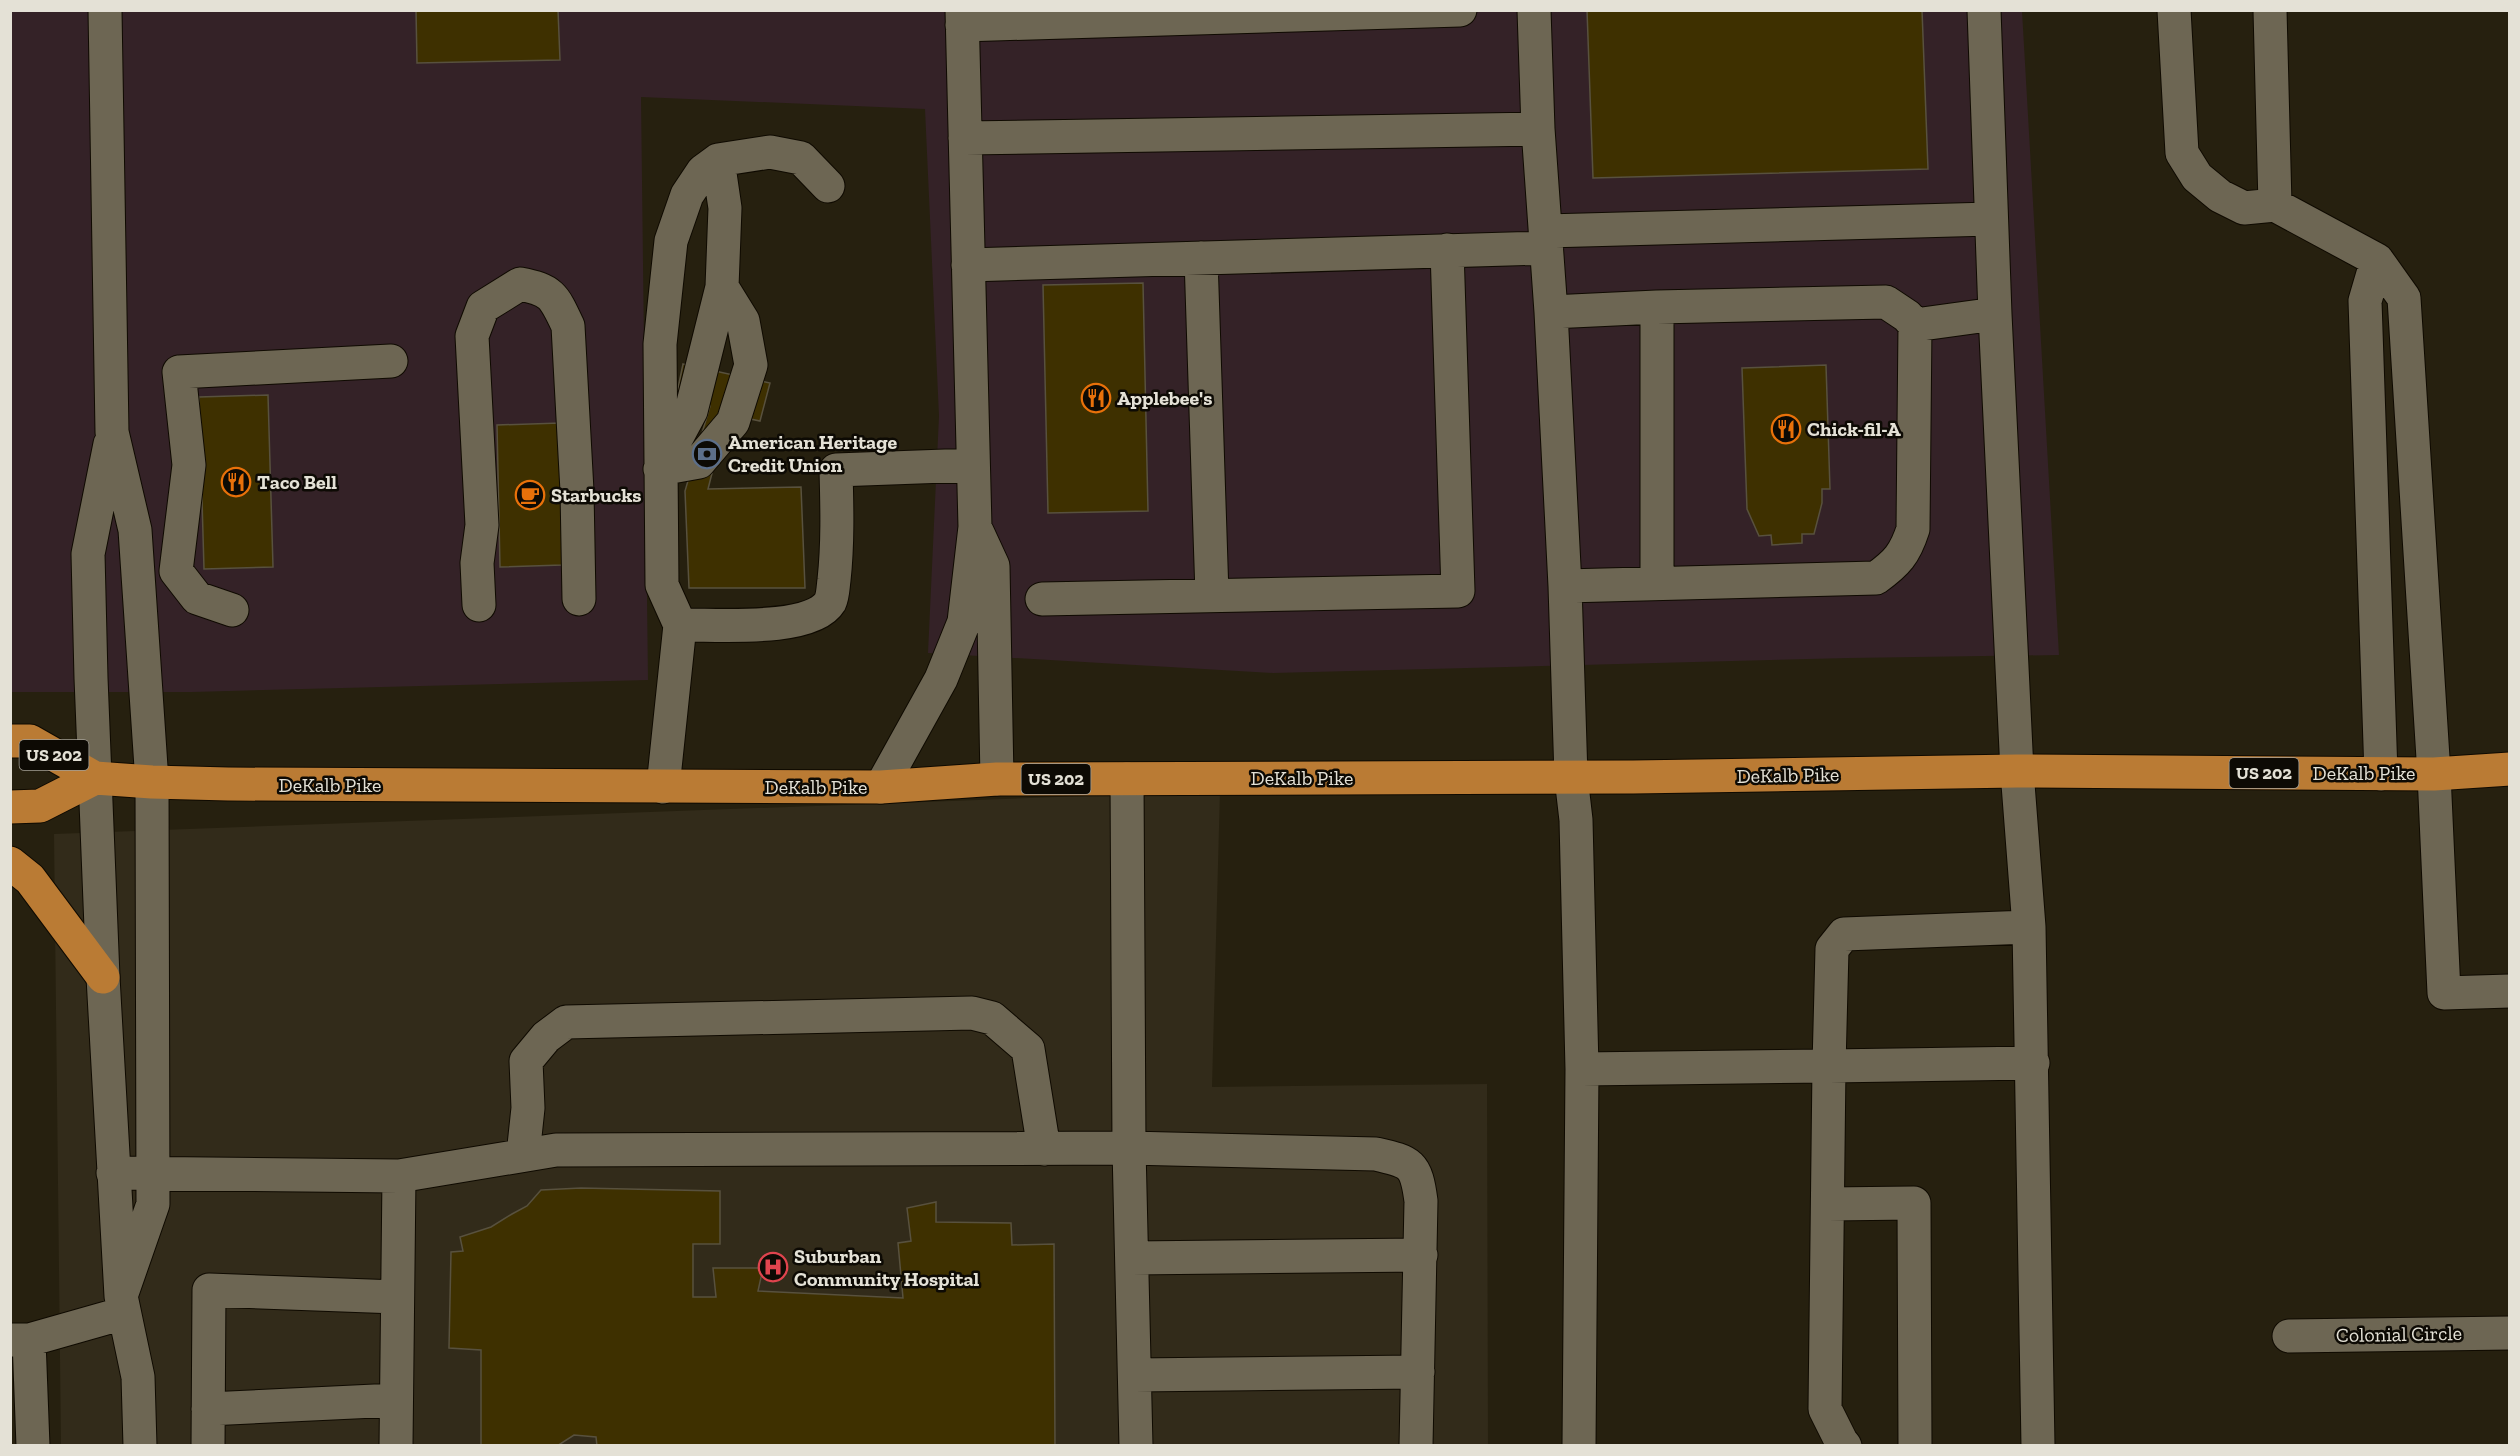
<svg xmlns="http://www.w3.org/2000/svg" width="2520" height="1456" font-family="'Zilla Slab',serif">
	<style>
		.commercial { fill: #342227 }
		.medical { fill: #322b1a }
		.building { fill: #3e3000; stroke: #58513e; stroke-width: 1.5 }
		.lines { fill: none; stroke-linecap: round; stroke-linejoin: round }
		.minor-casing { stroke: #0f0a00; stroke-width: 35 }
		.highway-casing { stroke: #0f0a00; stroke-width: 35 }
		.minor { stroke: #6d6653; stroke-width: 33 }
		.highway { stroke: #ba7b34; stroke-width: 33 }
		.labels { text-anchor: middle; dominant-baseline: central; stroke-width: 5; stroke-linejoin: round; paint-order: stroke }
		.shield { fill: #0d0a04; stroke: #a4a097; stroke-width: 1.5 }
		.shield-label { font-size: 18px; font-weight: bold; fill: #e4e1d6 }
		.poi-label { font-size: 20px; font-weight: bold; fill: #e4e1d6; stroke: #0d0a04; text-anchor: start }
		.street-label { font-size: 20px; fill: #e4e1d6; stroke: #0d0a04 }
	</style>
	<rect width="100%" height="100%" fill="#26200f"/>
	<!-- commercial -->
	<path class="commercial" d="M11 11H2022L2059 655 1849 658 1273 673 928 653 939 416 925 109 641 97 648 680 192 692H11Z"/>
	<!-- medical -->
	<path class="medical" d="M1220 791 1212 1087 1487 1084 1488 1445H61L54 834Z"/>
	<!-- building -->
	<path class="building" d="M416 10H558L560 60 417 63Z
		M1587 10H1922L1928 169 1593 178Z
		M1143 283 1148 511 1048 513 1043 285Z
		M683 364 770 383 760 421 727 414 708 489 801 487 805 588H689L685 491 710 406 676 398Z
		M1826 365 1830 489H1822V503L1814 534H1802V543L1772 545 1771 535 1759 536 1747 509 1742 368Z
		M268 395 273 567 204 569 199 397Z
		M560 423 562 565 500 567 497 425Z
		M581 1188 720 1191V1244H693V1297H716L713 1268H763L758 1291 903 1298 898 1243 911 1241 907 1208 936 1202V1222L1011 1223 1012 1245 1054 1244 1055 1446H597L596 1437 574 1435 557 1446H481V1350L449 1348 451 1252 463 1251 460 1237 491 1227 512 1214 527 1206 541 1190Z"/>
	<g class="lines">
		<!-- minor casing -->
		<g class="minor-casing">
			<path id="minor" d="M105 10 112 432 135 530 152 782 153 1204 121 1296
				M1534 10 1538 129 1551 312 1565 586 1571 777 1576 820 1582 1069 1579 1446
				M1984 10 1995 314 2017 771 2029 927 2038 1446
				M2174 10 2182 153 2197 177 2220 196 2244 208 2275 205 2377 260 2404 298 2434 774 2444 993 2510 991
				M2270 10 2275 205
				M962 25 1460 10
				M965 138 1538 129
				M1546 231 1991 219
				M1201 258 1212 595
				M2377 260 2365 301 2381 774
				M968 265 1546 248
				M1551 312 1657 307
				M1915 325 1995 314
				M110 444 88 554 91 678 103 977 121 1296 138 1377 140 1446
				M661 467 691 411 722 287 725 208 718 160
				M660 469 699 462 733 422 751 365 743 321 722 287
				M975 527 993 566 997 779
				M1565 586 1876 578C1897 563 1905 554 1913 529L1915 325 1907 316 1886 302 1657 307V583
				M1042 599 1458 591 1447 250
				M479 605 477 563 482 525 472 336 483 307 520 284C552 290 554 296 568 326L577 491 579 599
				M232 610 197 598 176 571 189 465 179 372 391 361
				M680 625C713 624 811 633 830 602 833 596 833 587 834 580 838 543 837 507 836 470L973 465
				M663 787 680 625 662 585 660 344 671 241 687 195 703 171 718 160 770 152 801 158 828 186
				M881 787 941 679 964 622 975 527 962 10
				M2029 927 1844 934 1832 949 1829 1066 2033 1063
				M1582 1069 1829 1066 1825 1409 1841 1441 1845 1446
				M523 1155 528 1108 526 1061 546 1037 566 1022 972 1013 992 1018 1028 1049 1044 1149
				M113 1173 399 1176 556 1150 1129 1148 1127 779
				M1828 1204 1914 1203 1915 1446
				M1132 1258 1421 1255
				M2289 1336 2510 1333
				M10 1340H29L124 1313
				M29 1340 33 1446
				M1135 1375 1418 1372
				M208 1409 396 1400
				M208 1446 209 1290 397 1297
				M396 1446 399 1176
				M1136 1446 1129 1148 1376 1154C1411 1162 1416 1163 1421 1201L1416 1446"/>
		</g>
		<!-- highway casing -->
		<g class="highway-casing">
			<path id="highway" d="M10 741H30L95 778 152 782 228 784 881 787 997 779 1633 777 2017 771 2434 774 2510 769
				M10 807 40 806 95 778
				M10 863 30 879 103 977"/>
		</g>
		<!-- minor -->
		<use href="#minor" class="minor"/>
		<!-- highway -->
		<use href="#highway" class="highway"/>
	</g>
	<!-- icons -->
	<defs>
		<g id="restaurant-ring" transform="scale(1.5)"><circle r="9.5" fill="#0d0a04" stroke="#e8710a" stroke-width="1.5"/><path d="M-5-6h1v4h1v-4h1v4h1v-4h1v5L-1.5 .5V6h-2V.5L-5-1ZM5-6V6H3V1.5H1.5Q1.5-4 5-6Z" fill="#e8710a"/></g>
		<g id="bank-ring" transform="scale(1.5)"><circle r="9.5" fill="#0d0a04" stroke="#5c6f8a" stroke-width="1.5"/><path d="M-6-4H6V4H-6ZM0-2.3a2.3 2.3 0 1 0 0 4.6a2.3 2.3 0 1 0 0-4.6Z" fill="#5c6f8a"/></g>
		<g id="cafe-ring" transform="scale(1.5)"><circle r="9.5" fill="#0d0a04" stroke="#e8710a" stroke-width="1.5"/><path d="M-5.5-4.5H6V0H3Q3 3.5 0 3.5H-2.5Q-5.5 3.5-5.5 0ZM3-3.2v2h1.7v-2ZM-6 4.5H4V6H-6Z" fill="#e8710a"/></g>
		<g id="hospital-ring" transform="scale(1.5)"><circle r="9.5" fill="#0d0a04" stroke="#e0444e" stroke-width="1.5"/><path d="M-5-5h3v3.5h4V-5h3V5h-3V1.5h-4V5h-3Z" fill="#e0444e"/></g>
	</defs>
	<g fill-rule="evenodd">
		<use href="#restaurant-ring" x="1096" y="398"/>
		<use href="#restaurant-ring" x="1786" y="429"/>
		<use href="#bank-ring" x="707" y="454"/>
		<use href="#restaurant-ring" x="236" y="482"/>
		<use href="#cafe-ring" x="530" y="495"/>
		<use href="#hospital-ring" x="773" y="1267"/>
	</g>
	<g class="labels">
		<!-- shield labels -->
		<g class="shield">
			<rect x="19.5" y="740" width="69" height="30" rx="4.5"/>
			<rect x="2229.5" y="758" width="69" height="30" rx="4.5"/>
			<rect x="1021.5" y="764" width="69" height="30" rx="4.5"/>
		</g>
		<g class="shield-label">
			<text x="54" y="755">US 202</text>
			<text x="2264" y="773">US 202</text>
			<text x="1056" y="779">US 202</text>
		</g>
		<!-- poi labels -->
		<g class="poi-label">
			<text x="1117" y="398">Applebee's</text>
			<text x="1807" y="429">Chick-fil-A</text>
			<text x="728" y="442">American Heritage<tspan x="728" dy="23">Credit Union</tspan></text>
			<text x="257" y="482">Taco Bell</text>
			<text x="551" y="495">Starbucks</text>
			<text x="794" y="1256">Suburban<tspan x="794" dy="23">Community Hospital</tspan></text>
		</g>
		<!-- street labels -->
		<g class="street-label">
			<text x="2364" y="773">DeKalb Pike</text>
			<text transform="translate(1788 775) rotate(-1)">DeKalb Pike</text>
			<text x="1302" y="778">DeKalb Pike</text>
			<text x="330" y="785">DeKalb Pike</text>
			<text x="816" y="787">DeKalb Pike</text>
			<text transform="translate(2399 1334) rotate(-1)">Colonial Circle</text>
		</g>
	</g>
	<!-- border -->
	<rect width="2520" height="1456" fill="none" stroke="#e4e1d6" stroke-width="24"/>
</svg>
